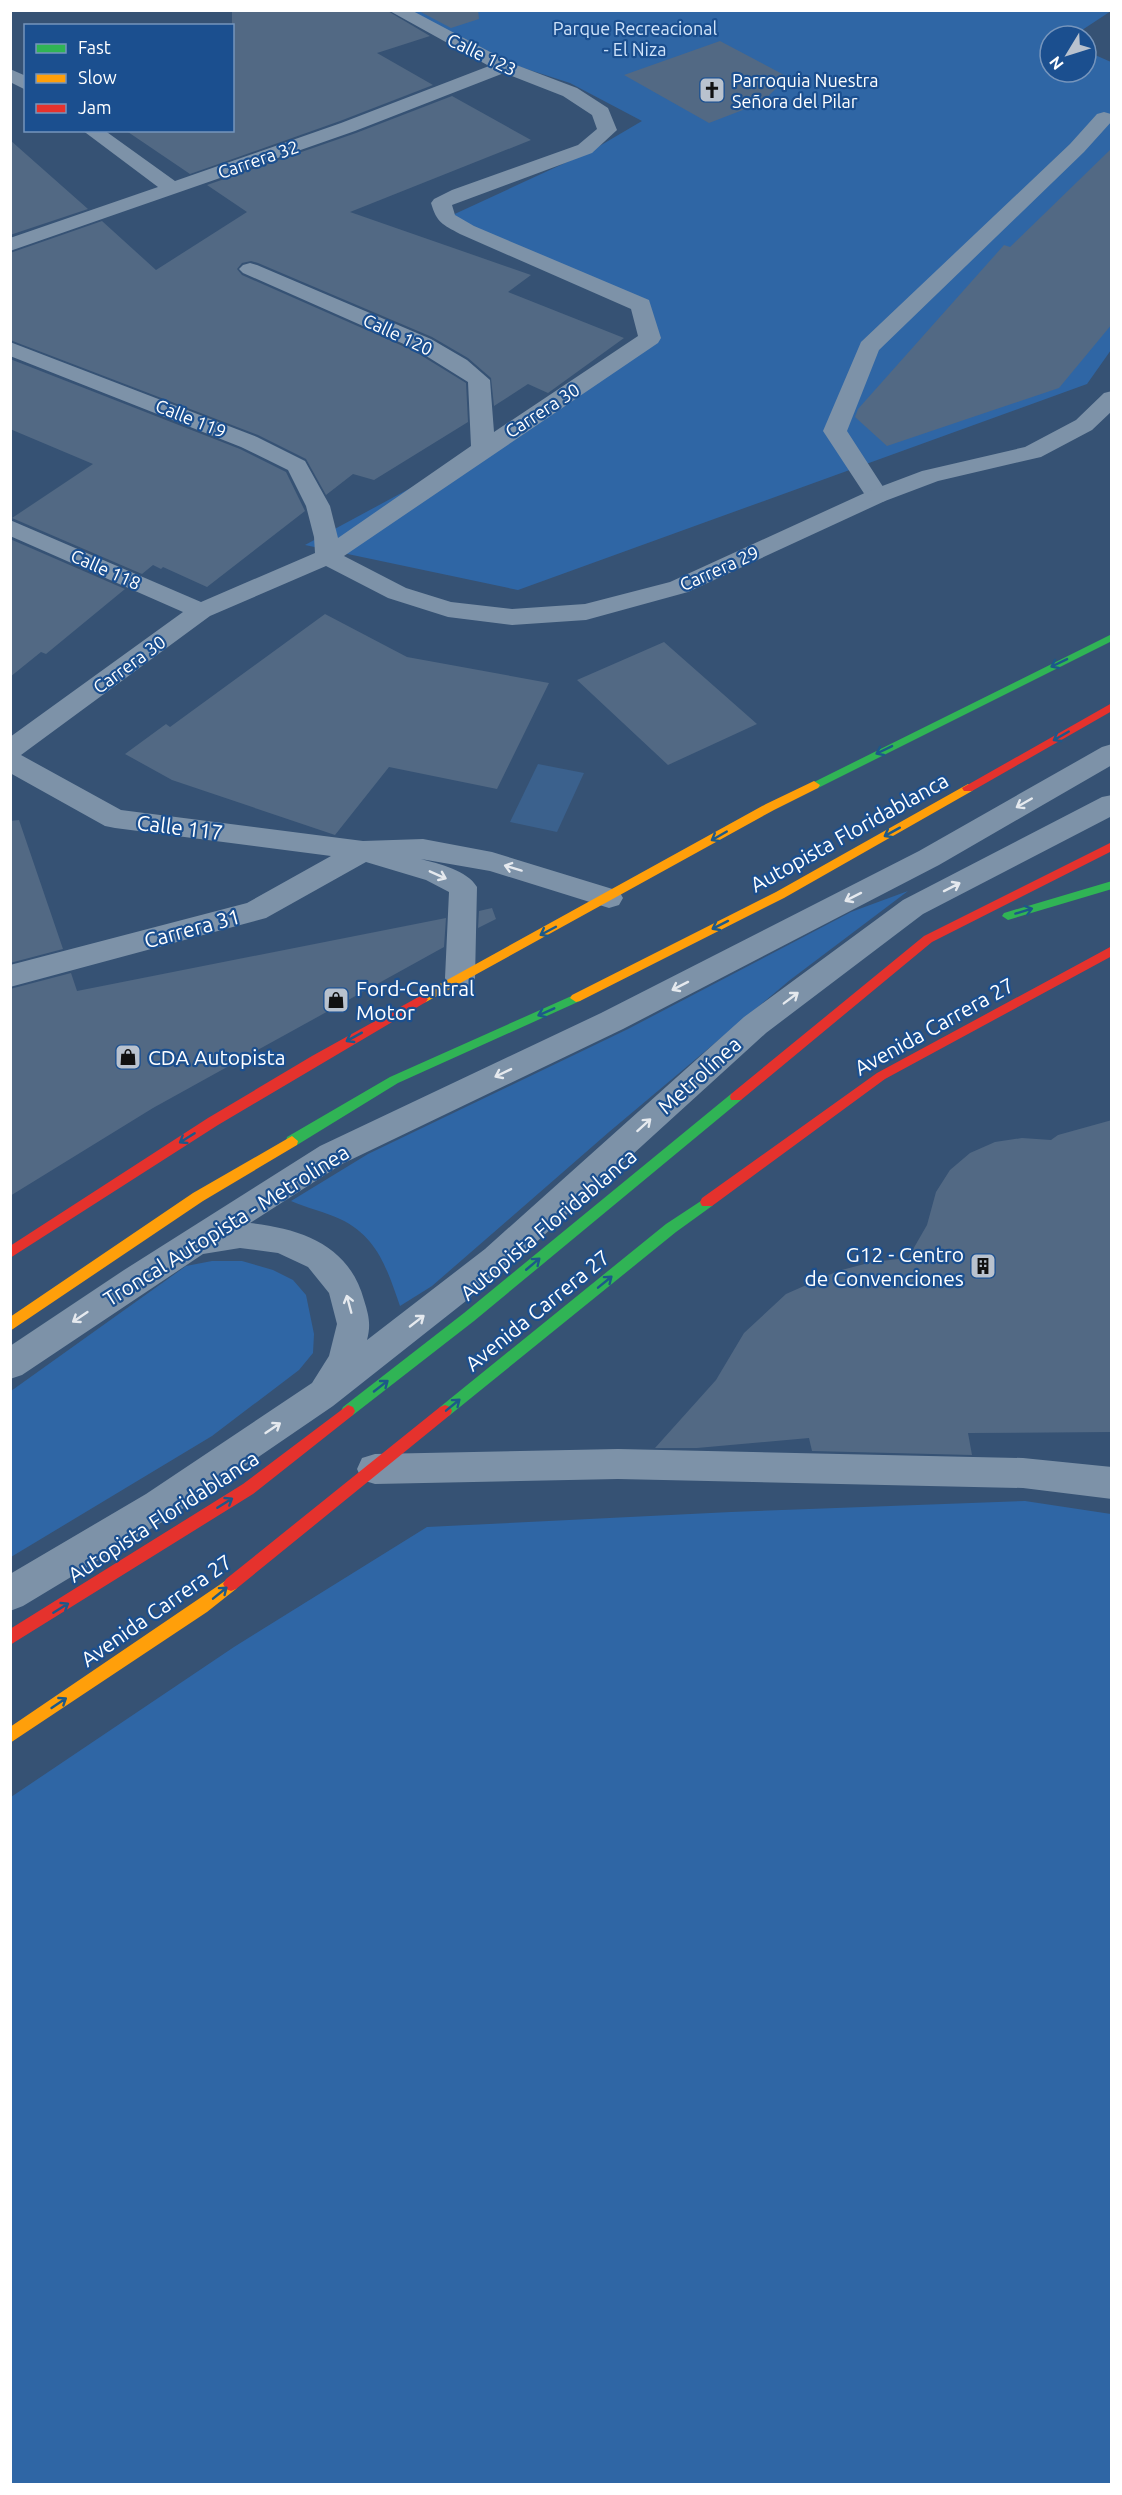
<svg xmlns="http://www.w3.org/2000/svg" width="1122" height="2495" font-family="Ubuntu,sans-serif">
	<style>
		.green { fill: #2f66a5 }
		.water { fill: #3b618d }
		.building { fill: #526984 }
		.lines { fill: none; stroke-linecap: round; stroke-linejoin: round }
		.lane { fill: #7d92a8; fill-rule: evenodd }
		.street { fill: #7d92a8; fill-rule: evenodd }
		.fast { fill: #30b455; fill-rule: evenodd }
		.slow { fill: #ff9f0a; fill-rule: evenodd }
		.jam { fill: #e5322d; fill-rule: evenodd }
		.oneway { stroke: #1d5989 }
		.oneway2 { stroke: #e5e9ee }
		.labels { text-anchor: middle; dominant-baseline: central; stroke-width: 4.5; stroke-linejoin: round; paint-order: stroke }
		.far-park-label { font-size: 18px; fill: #cfe3fa; stroke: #1b4f8f }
		.far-street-label { font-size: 18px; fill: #fff; stroke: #1b4f8f }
		.far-poi-label { font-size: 18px; fill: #fff; stroke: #1b4f8f; text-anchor: start }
		.street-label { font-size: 21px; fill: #fff; stroke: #1b4f8f }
		.poi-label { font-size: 21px; fill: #fff; stroke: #1b4f8f; text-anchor: start }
	</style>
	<rect width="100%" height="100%" fill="#365274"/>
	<!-- green -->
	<path class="green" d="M408 11H1111L1073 36H1050V72H1086V51L1111 62V350L1087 384 518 590 305 545 483 449 650 338 641 305 446 218 591 151 642 121 570 83 511 64Z
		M908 891 790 980 609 1132 432 1286 400 1306C387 1269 378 1237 340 1219 325 1212 307 1208 291 1201L368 1154 628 1029 851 912Z
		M212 1261H242L273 1270 293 1280 306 1295 314 1334 313 1353 299 1370 212 1436 11 1557V1391L186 1266Z
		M1025 1501 1111 1514V2484H11V1797L234 1647 427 1527 731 1512Z"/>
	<!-- water -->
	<path class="water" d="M538 764 584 773 557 832 510 822Z"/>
	<!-- building -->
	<path class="building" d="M232 10H386L430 36 377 53 433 85 340 121 190 174 125 130H232Z
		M417 10H478L479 19 451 28Z
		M720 41 788 77 761 103 709 123 624 75Z
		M452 96 531 140 350 212 531 275 508 292 624 338 548 393 528 384 494 406 491 378 468 358 432 337 258 263 251 261 242 263 237 269 242 275 414 351 466 383 468 422 374 480 353 474 326 495 306 459 258 435 10 340V253L102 221 156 270 247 212 207 185 356 133Z
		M10 140 88 209 10 235Z
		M1112 148V324L1059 388 887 446 855 417 858 409 1004 245 1010 247Z
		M10 359 240 449 286 472 305 511 207 587 163 567 161 569 153 565 142 574 12 518 93 464 10 429Z
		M10 539 125 589 46 654 41 652 10 677Z
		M325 614 407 657 549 683 497 789 389 767 335 835 172 780 125 754 166 724 170 727Z
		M664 642 757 724 668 765 577 680Z
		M19 820 63 949 10 963V821Z
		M492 908 496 919 478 928 479 911Z
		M446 918 444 947 153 1108 10 1196V989L71 973 77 991Z
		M1112 1120V1432L968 1433 972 1455 812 1451 809 1438 697 1448H655L716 1380 744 1333 786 1294 838 1271 872 1262 908 1258 927 1225 936 1192 950 1170 970 1153 995 1142 1022 1138 1051 1140 1058 1135Z"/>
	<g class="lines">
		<!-- lane -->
		<path class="lane" d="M1104 112 1111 114 1112 121 1084 152 879 350 847 431 889 496 885 501 877 503 869 501 823 431 861 342 1070 144 1097 114Z
			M1112 744V765L939 865 623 1029 342 1164 250 1223C302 1229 349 1245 364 1300 369 1316 371 1325 367 1340L485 1249 744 1017 903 900 1102 797 1112 795V816L923 914 766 1033 509 1267 333 1406 172 1516 23 1606 10 1611V1574L146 1494 312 1383 329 1356 337 1324 329 1293 308 1267 278 1253 240 1248 203 1254 22 1375 10 1379V1346L124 1270 320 1146 601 1013 919 851 1102 747Z
			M618 1449 1023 1458 1112 1467V1499L1023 1488 618 1479 375 1484 362 1480 357 1469 362 1458 375 1454Z"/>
		<!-- street -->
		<path class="street" d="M388 10H411L511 63 577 88 608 108 617 130 592 153 452 205 455 215 474 226 649 300 661 338 658 343 344 556 406 588 451 602 512 609 585 604 670 582 869 491 922 471 1025 447 1076 420 1104 393 1112 391V411L1092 430 1041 457 938 481 885 501 688 592 586 620 512 625 448 617 388 598 326 566 210 616 21 755 121 810 363 841 423 839 492 852 619 891 623 898 619 905 609 908 490 871 421 859C439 864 467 870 477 887L475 978 471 986 460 989 449 986 445 978 449 892 426 880 366 862 266 918 10 987V965L247 903 331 856 115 828 105 826 10 773V737L183 612 10 536V520L201 602 315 553 314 537 306 506 288 470 241 447 10 356V342L257 437 305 461 330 506 338 538 471 446 468 382 415 349 243 273 239 269 243 265 250 263 257 265 431 339 467 360 490 380 494 432 638 336 631 309 460 234C442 224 437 223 431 203L434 199 452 190 578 145 597 129 592 115 563 96 504 73 355 131 10 251V238L158 187 82 130H104L175 181 341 123 489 66Z
			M10 69 26 76V90L10 82Z"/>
		<!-- fast -->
		<path class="fast" d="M1112 634V641L818 788 814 789 808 785Z
			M1112 881V889L1008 920 1002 916 1004 913Z
			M576 994 582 998 580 1001 398 1083 297 1145H287L286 1141 287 1137 390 1077Z
			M736 1092 741 1094 742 1097 741 1100 474 1321 353 1415 348 1417 343 1415 341 1411 343 1407 464 1313 731 1094Z
			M707 1197 712 1198 714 1202 712 1206 676 1232 450 1415 445 1417 440 1415 438 1411 440 1407 666 1224Z"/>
		<!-- slow -->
		<path class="slow" d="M814 781 820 785 818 788 774 810 426 1002 422 1003 416 999 418 996 766 804Z
			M968 784 974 788 972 791 784 898 580 1001 576 1002 570 998 572 995 776 892Z
			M292 1136 298 1141 297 1145 203 1201 10 1331V1317L193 1193Z
			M231 1577 236 1579 239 1584 236 1589 207 1612 10 1743V1727Z"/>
		<!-- jam -->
		<path class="jam" d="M1112 703V711L972 791H964L962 788Z
			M1112 842V851L932 942 741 1100H731L730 1097 731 1094 924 936Z
			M1112 946V956L885 1079 712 1206H702L700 1202 702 1198 877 1073Z
			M422 995 428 999 426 1002 218 1125 10 1258V1246L208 1118 312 1056Z
			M348 1405 353 1407 355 1411 353 1415 253 1494 10 1645V1629L243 1484Z
			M445 1405 450 1407 452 1411 450 1415 236 1589 231 1591 226 1589 223 1584 226 1579 440 1407Z"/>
	</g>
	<!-- one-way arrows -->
	<defs><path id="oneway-shaft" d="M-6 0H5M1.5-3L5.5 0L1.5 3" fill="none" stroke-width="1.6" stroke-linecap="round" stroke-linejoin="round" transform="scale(1.5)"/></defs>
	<g class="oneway">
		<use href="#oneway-shaft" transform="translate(1059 663) rotate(154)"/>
		<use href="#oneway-shaft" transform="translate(1061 736) rotate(150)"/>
		<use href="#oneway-shaft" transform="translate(884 750) rotate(154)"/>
		<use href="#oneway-shaft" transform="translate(892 832) rotate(151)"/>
		<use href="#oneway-shaft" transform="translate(719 836) rotate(150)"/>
		<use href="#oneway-shaft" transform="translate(1024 911) rotate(-17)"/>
		<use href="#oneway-shaft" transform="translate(720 925) rotate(153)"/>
		<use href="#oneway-shaft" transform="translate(548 931) rotate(152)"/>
		<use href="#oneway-shaft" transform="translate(546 1012) rotate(156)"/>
		<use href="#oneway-shaft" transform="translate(354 1037) rotate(151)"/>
		<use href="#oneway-shaft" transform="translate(187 1138) rotate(148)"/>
		<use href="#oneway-shaft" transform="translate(533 1264) rotate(-40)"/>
		<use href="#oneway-shaft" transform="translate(605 1282) rotate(-39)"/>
		<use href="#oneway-shaft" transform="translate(381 1386) rotate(-38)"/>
		<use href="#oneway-shaft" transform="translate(453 1405) rotate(-39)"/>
		<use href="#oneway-shaft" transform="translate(225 1503) rotate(-32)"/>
		<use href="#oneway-shaft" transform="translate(220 1593) rotate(-39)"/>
		<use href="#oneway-shaft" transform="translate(61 1608) rotate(-32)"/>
		<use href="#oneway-shaft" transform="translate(59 1703) rotate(-34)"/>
	</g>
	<g class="oneway2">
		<use href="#oneway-shaft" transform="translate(1024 803) rotate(150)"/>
		<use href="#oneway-shaft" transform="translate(513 868) rotate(-163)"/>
		<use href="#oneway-shaft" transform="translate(438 875) rotate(24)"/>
		<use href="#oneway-shaft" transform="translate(952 887) rotate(-27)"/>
		<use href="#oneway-shaft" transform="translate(853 897) rotate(153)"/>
		<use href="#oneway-shaft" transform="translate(680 986) rotate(153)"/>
		<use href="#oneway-shaft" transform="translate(791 998) rotate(-37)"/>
		<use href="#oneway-shaft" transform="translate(503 1073) rotate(154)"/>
		<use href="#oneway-shaft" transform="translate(644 1125) rotate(-42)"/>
		<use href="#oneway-shaft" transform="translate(349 1304) rotate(-105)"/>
		<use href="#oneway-shaft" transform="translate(80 1317) rotate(146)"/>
		<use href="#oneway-shaft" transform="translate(417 1321) rotate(-38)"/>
		<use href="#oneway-shaft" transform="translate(273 1428) rotate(-34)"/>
	</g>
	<!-- icons -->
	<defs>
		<g id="church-square" transform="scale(1.35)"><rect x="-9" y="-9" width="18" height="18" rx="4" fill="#b9c2ce" stroke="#1b4f8f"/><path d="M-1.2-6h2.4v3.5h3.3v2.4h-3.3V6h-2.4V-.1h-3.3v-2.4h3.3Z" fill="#111"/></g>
		<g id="shop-square" transform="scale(1.35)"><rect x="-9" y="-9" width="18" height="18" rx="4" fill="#b9c2ce" stroke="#1b4f8f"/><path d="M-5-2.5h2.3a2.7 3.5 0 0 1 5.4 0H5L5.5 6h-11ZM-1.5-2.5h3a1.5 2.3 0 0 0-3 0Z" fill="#111"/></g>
		<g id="building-square" transform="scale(1.35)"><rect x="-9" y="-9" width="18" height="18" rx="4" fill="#b9c2ce" stroke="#1b4f8f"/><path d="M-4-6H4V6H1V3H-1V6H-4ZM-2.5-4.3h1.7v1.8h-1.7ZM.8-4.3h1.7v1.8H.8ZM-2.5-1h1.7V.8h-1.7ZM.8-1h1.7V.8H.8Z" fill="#111"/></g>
	</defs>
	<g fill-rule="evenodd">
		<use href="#church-square" x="712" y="90"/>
		<use href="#shop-square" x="336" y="1000"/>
		<use href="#shop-square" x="128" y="1057"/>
		<use href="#building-square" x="983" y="1266"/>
	</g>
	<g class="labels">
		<!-- far-park labels -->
		<g class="far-park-label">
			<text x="635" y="28">Parque Recreacional<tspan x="635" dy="21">- El Niza</tspan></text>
		</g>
		<!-- far-street labels -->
		<g class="far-street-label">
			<text transform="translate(482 54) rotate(26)">Calle 123</text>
			<text transform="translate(258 159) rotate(-19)">Carrera 32</text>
			<text transform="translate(398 334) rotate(25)">Calle 120</text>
			<text transform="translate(542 410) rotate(-33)">Carrera 30</text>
			<text transform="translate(191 418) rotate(22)">Calle 119</text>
			<text transform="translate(719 568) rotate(-24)">Carrera 29</text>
			<text transform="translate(106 569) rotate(24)">Calle 118</text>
			<text transform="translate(129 664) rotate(-36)">Carrera 30</text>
		</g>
		<!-- far-poi labels -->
		<g class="far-poi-label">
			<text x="732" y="80">Parroquia Nuestra<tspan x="732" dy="21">Señora del Pilar</tspan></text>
		</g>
		<!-- street labels -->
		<g class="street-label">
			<text transform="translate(180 827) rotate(7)">Calle 117</text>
			<text transform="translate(849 832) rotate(-29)">Autopista Floridablanca</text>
			<text transform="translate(192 928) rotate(-15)">Carrera 31</text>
			<text transform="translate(934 1026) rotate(-29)">Avenida Carrera 27</text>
			<text transform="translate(699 1075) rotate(-42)">Metrolínea</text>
			<text transform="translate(548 1224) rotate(-40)">Autopista Floridablanca</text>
			<text transform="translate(226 1225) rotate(-32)">Troncal Autopista - Metrolinea</text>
			<text transform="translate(537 1310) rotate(-39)">Avenida Carrera 27</text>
			<text transform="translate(163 1516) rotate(-33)">Autopista Floridablanca</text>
			<text transform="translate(156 1610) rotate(-35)">Avenida Carrera 27</text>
		</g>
		<!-- poi labels -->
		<g class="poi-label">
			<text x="356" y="988">Ford-Central<tspan x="356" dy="24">Motor</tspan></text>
			<text x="148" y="1057">CDA Autopista</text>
			<text x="964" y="1254" text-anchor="end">G12 - Centro<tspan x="964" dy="24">de Convenciones</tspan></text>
		</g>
	</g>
	<!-- border -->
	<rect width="1122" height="2495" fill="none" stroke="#ffffff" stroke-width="24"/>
	<!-- legend -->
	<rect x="24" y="24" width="210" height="108" fill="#1b4f8f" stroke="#7695bc" stroke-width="1.5"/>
	<rect x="36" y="44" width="30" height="9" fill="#30b455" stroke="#7695bc" stroke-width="1.5"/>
	<text x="78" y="54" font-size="18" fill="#ffffff">Fast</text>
	<rect x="36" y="74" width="30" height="9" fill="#ff9f0a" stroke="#7695bc" stroke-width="1.5"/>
	<text x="78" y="84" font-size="18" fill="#ffffff">Slow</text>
	<rect x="36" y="104" width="30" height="9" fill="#e5322d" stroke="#7695bc" stroke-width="1.5"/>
	<text x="78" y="114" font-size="18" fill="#ffffff">Jam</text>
	<!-- north arrow -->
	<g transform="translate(1068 54) rotate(232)"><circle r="28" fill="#1b4f8f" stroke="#7695bc" stroke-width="1.5"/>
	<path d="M0-4.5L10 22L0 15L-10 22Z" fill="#b9c2ce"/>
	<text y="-9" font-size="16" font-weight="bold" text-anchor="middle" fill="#ffffff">N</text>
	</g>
</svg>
